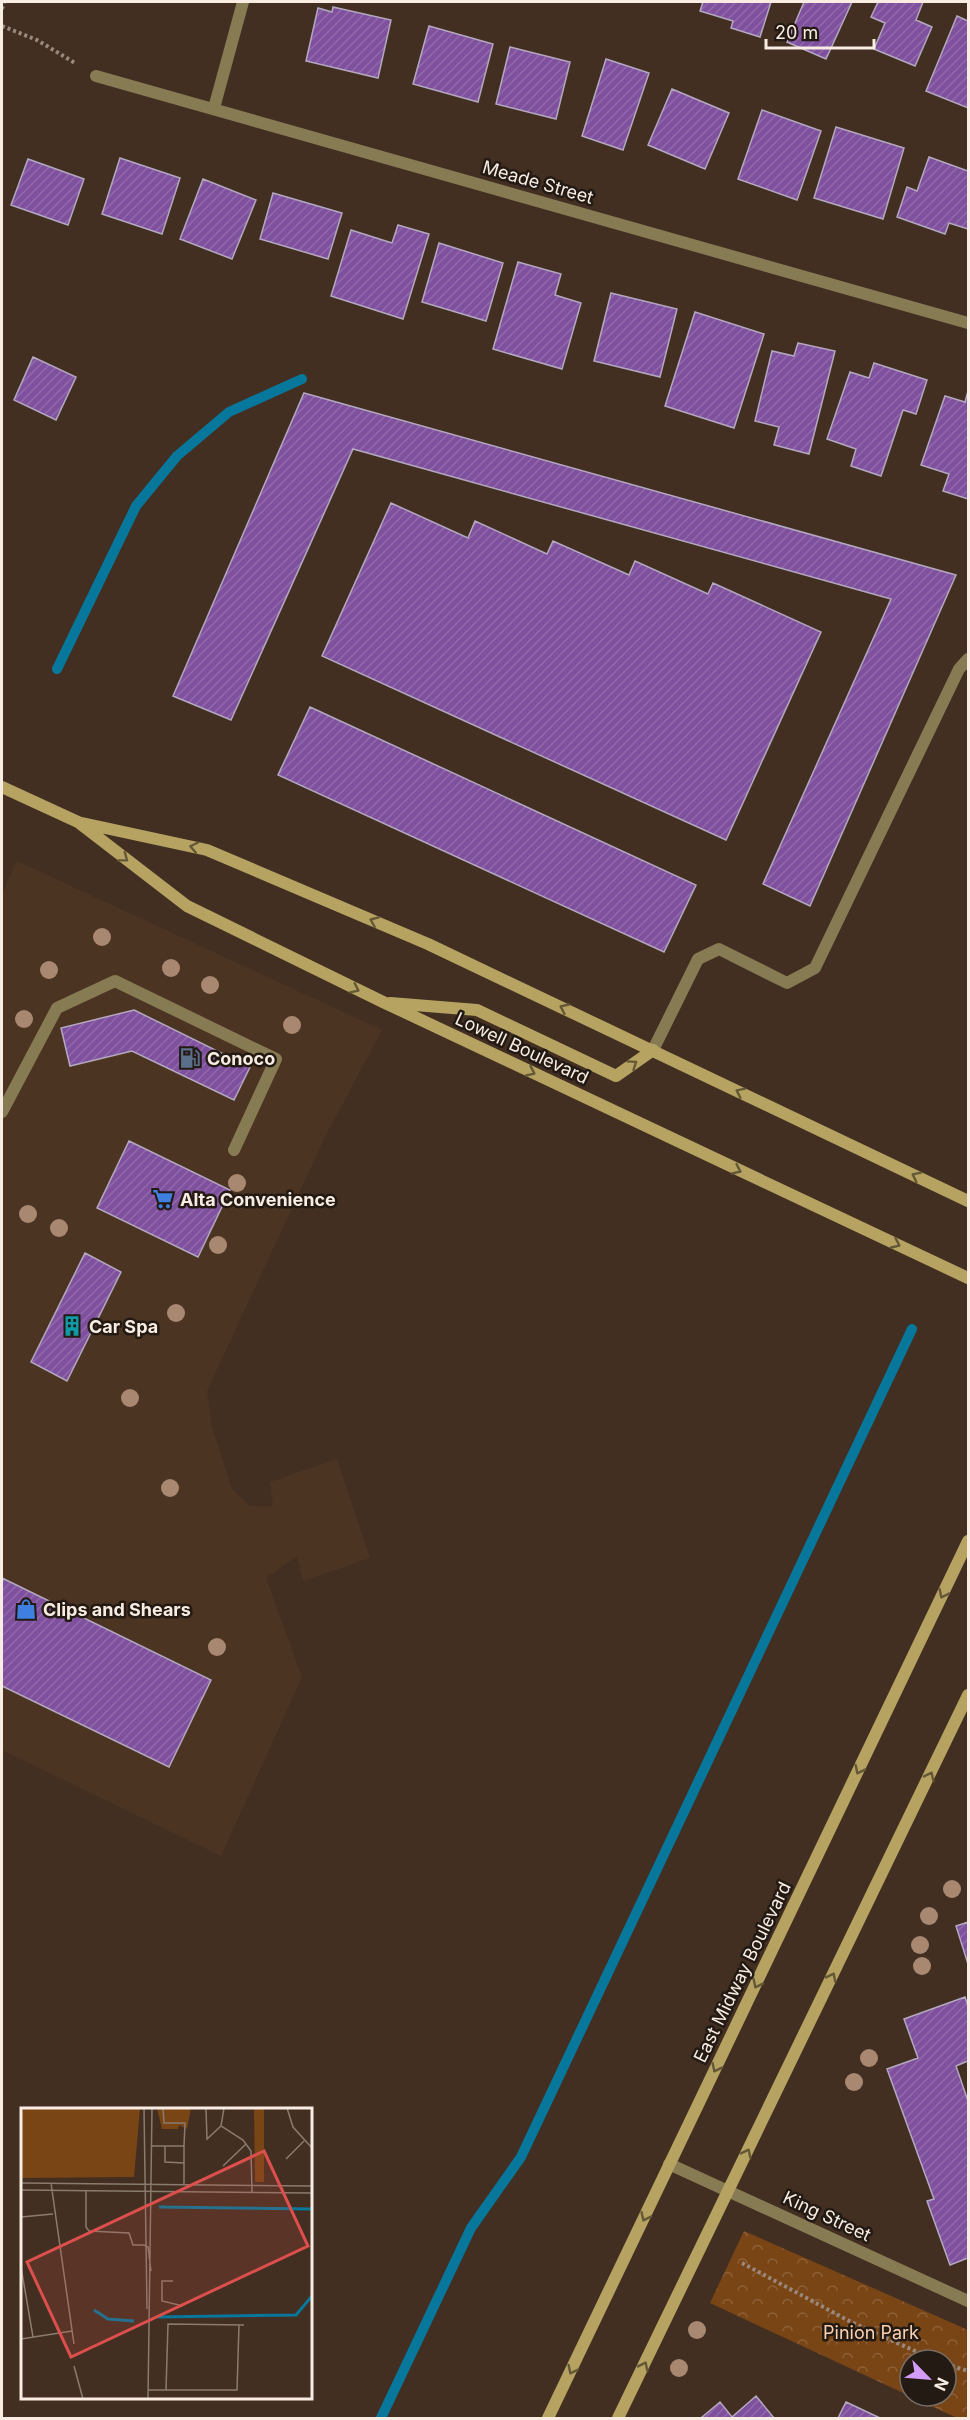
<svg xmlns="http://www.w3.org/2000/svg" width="970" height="2420" font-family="Inter,sans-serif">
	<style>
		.built { fill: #4c3422 }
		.forest { fill: url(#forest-crowns); fill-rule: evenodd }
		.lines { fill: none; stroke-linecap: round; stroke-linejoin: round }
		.stream { stroke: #07779b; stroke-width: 10 }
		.building { fill: url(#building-hatch); stroke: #b4a8bf; stroke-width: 1.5 }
		.path { stroke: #99897e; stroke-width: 4; stroke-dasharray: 3 3; stroke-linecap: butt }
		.service { stroke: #877b54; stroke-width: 12 }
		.minor { stroke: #877b54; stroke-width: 12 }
		.secondary { stroke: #b6a362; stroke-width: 12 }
		.tree { fill: #a88871 }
		.oneway { stroke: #655837 }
		.labels { text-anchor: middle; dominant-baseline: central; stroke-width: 5; stroke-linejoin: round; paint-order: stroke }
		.street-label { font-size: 18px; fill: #f8ece3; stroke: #221a13 }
		.poi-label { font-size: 18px; font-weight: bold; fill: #f8ece3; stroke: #221a13; text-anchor: start }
		.park-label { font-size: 18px; fill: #fbd1b2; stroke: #221a13 }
		.inset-river { fill: none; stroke: #07779b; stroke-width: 3 }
		.inset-road { fill: none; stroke: #8b7b6f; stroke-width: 1.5 }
		.view { fill: #dd4f4d; fill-opacity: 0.15; stroke: #dd4f4d; stroke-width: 3 }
		.inset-edge { fill: none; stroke: #f8ece3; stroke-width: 3 }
	</style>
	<defs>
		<pattern id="forest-crowns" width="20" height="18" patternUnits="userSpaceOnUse" patternTransform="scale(1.5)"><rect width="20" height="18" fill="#7a4515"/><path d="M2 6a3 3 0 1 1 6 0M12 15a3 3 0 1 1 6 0" fill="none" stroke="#8e6037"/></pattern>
		<pattern id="building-hatch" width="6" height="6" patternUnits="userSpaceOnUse" patternTransform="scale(1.5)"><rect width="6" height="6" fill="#7e509e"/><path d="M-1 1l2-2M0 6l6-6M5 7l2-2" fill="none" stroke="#9169ab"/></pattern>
	</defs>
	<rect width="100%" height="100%" fill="#422f22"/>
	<!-- built -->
	<path class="built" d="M17 861 382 1030 326 1135 207 1391 212 1427 232 1489 250 1506H273L270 1482 337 1459 370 1558 303 1581 297 1556 266 1578 302 1677 221 1856 2 1750V894Z"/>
	<!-- forest -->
	<path class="forest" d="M744 2231 968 2330V2418H957L710 2303ZM910 2360H946V2396H910Z"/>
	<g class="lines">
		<!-- stream -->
		<path class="stream" d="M57 669 136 506 177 456 229 412 302 379
			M381 2418 471 2228 521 2157 912 1329"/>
	</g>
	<!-- building -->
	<path class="building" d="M703 2H771L760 37 731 28 733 21 700 11Z
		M804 2H852L826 59 787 42Z
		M878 2H923L916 20 932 27 915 66 874 49 885 23 871 17Z
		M333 7 391 20 378 78 306 61 318 8 332 12Z
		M957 16 968 21V108L926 91Z
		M429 26 493 44 478 102 413 84Z
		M510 47 570 62 556 119 496 104Z
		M606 59 649 73 623 150 582 136Z
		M672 89 729 113 705 169 648 145Z
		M762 110 821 131 797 200 738 179Z
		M836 127 904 148 883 219 814 198Z
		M929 157 968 171V229L949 223 945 234 897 217 907 187 917 191Z
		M120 158 180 178 162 234 102 214Z
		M28 159 84 179 68 225 11 205Z
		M203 179 256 200 232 259 180 239Z
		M273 193 342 213 328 259 260 239Z
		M398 225 429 234 403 319 331 296 351 230 392 243Z
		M439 243 503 263 486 321 422 302Z
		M518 262 561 274 555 295 581 303 562 369 493 349Z
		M611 293 677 309 660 377 594 361Z
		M695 312 764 334 734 428 665 406Z
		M798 343 835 351 809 454 774 445 779 427 755 421 772 351 794 356Z
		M33 357 76 377 56 420 14 400Z
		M874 363 927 380 916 414 903 410 881 476 851 466 856 449 827 439 850 372 869 378Z
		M968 391V499L943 491 949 474 921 465 945 396 965 402Z
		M304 393 956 575 810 906 763 884 891 599 353 449 231 720 173 696Z
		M391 503 468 538 475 521 547 554 553 541 629 575 635 561 708 594 713 583 821 632 726 840 322 656Z
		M310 707 696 885 664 952 278 775Z
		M134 1010 250 1067 234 1100 132 1051 70 1066 61 1028Z
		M129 1141 230 1190 198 1257 97 1208Z
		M85 1253 121 1272 67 1381 31 1362Z
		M2 1578 211 1680 169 1767 2 1686Z
		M968 1922V1964L956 1926Z
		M965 1997 968 2006V2061L956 2066 968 2101V2258L950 2265 927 2201 934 2199 887 2069 918 2058 904 2019Z
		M756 2396 774 2418H701L720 2402 732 2417Z
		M846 2402 880 2418H838Z"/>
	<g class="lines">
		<!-- path -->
		<path class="path" d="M2 9 4 2
			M2 26 37 40 75 63
			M742 2263 851 2322 935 2360
			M946 2364 968 2371"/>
		<!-- service -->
		<path class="service" d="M653 1050 698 959 719 949 787 983 815 968 959 669 968 659
			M2 1112 57 1008 115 981 276 1059 234 1150"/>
		<!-- minor -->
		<path class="minor" d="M96 76 968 323
			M214 108 243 2
			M669 2164 968 2301"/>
		<!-- secondary -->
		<path class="secondary" d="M2 787 78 822 187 906 383 1002 968 1278
			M82 823 207 850 428 944 968 1201
			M390 1003 477 1010 616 1076 653 1050
			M548 2418 968 1541
			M618 2418 968 1695"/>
	</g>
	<!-- trees -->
	<g class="tree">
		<circle cx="102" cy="937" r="9"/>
		<circle cx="171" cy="968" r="9"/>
		<circle cx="49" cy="970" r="9"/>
		<circle cx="210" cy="985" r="9"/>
		<circle cx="24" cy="1019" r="9"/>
		<circle cx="292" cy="1025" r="9"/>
		<circle cx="237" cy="1183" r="9"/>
		<circle cx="28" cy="1214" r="9"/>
		<circle cx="59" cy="1228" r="9"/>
		<circle cx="218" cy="1245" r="9"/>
		<circle cx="176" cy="1313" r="9"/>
		<circle cx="130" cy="1398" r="9"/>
		<circle cx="170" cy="1488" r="9"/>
		<circle cx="217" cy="1647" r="9"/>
		<circle cx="952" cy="1889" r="9"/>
		<circle cx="929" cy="1916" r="9"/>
		<circle cx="920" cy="1945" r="9"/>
		<circle cx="922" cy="1966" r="9"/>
		<circle cx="869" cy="2058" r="9"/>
		<circle cx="854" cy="2082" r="9"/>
		<circle cx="697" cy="2330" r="9"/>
		<circle cx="679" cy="2368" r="9"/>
	</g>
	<!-- one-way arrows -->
	<defs><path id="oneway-chevron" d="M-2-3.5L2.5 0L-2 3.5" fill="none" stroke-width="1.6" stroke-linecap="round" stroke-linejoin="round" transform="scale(1.5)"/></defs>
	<g class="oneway">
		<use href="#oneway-chevron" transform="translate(194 847) rotate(-168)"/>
		<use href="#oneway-chevron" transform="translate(124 858) rotate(37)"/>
		<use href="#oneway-chevron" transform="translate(374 921) rotate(-157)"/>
		<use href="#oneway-chevron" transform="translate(355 989) rotate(26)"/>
		<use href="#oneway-chevron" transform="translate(564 1008) rotate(-155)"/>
		<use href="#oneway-chevron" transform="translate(633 1064) rotate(-34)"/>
		<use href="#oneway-chevron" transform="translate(531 1072) rotate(25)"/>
		<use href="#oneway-chevron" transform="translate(740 1092) rotate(-154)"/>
		<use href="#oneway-chevron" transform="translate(737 1170) rotate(25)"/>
		<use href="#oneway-chevron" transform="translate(916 1176) rotate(-154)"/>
		<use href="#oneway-chevron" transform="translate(896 1244) rotate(25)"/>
		<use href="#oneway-chevron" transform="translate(943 1594) rotate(116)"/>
		<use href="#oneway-chevron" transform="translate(859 1770) rotate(116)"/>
		<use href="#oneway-chevron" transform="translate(930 1776) rotate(-64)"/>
		<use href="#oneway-chevron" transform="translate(832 1977) rotate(-64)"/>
		<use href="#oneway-chevron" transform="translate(757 1984) rotate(116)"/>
		<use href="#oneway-chevron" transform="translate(716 2068) rotate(116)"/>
		<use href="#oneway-chevron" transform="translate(747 2153) rotate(-64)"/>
		<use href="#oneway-chevron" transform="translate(645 2217) rotate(115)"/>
		<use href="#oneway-chevron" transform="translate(644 2366) rotate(-64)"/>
		<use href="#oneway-chevron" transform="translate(572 2370) rotate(116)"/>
	</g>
	<!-- icons -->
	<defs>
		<g id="fuel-bare" transform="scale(1.62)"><path d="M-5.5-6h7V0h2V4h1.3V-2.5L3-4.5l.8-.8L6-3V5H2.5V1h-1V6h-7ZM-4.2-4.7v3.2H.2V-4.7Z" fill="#5c6f8a" stroke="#221a13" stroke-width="2.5" paint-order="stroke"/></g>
		<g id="supermarket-bare" transform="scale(1.62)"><path d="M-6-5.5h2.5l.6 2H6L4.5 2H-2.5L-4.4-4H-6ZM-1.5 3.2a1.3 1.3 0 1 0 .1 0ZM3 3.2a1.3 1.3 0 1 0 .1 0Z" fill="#3f7fe0" stroke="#221a13" stroke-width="2.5" paint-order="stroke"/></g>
		<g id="building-bare" transform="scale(1.62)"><path d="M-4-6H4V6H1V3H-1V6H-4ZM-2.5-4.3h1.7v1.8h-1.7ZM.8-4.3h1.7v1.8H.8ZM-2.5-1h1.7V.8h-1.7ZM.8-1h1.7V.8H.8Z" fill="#0f9aa8" stroke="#221a13" stroke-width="2.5" paint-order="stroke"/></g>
		<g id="shop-bare" transform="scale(1.62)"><path d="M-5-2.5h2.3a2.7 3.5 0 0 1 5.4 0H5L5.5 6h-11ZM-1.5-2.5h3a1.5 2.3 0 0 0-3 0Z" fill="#3f7fe0" stroke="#221a13" stroke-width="2.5" paint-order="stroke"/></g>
	</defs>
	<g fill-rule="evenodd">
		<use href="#fuel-bare" x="190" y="1058"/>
		<use href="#supermarket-bare" x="163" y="1199"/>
		<use href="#building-bare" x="72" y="1326"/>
		<use href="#shop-bare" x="26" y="1609"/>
	</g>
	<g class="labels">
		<!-- street labels -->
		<g class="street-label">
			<text transform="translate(538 182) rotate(16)">Meade Street</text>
			<text transform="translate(522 1048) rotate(25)">Lowell Boulevard</text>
			<text transform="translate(742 1972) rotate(-64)">East Midway Boulevard</text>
			<text transform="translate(827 2216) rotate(25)">King Street</text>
		</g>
		<!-- poi labels -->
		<g class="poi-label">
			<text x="207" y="1058">Conoco</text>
			<text x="180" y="1199">Alta Convenience</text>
			<text x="89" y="1326">Car Spa</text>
			<text x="43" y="1609">Clips and Shears</text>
		</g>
		<!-- park labels -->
		<g class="park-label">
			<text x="871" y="2332">Pinion Park</text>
		</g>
	</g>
	<!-- overview -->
	<g transform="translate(21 2108)">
		<rect width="291" height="291" fill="#422f22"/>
		<path d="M0 0H119L113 69 0 70ZM136 0H170L166 21 158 17 157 21H141ZM233 0H243V74H234Z" fill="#7a4515"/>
		<path class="inset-river" d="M138 99 291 101M73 202 87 211 113 213M137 209 275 207 291 188"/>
		<path class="inset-road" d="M123 0 126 201M142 0 143 15H164L163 38M185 0 186 31 200 18M203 0 200 18 222 32 230 43 231 84M266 0 272 19 291 40M130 38H163V77M144 38V54L163 55M265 51 283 33M202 58 225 36M0 75 291 78M30 75 53 236M0 82 291 85M65 83V119L68 123 108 125 112 137H123M0 109 32 106M123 137 127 139 130 163M0 159 12 229M152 173H141V193L162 198M0 231 51 223M53 258 62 291M127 282H216L218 217M145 282 147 216 223 217M127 291 131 0"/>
		<path class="view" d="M243 43 287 138 50 249 6 154Z"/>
		<rect width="291" height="291" class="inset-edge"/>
	</g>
	<!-- border -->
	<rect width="970" height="2420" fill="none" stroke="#f8ece3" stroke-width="6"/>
	<!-- north arrow -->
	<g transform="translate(928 2378) rotate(115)"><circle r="28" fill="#221a13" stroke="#786e66" stroke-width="1.5"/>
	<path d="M0-4.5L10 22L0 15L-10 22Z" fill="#d49cfc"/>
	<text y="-9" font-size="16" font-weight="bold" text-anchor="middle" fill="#f8ece3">N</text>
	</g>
	<!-- scale -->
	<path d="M766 39v9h108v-9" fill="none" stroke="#f8ece3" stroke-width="3"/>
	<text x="775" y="39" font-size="18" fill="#f8ece3" stroke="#221a13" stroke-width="4.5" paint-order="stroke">20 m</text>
</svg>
